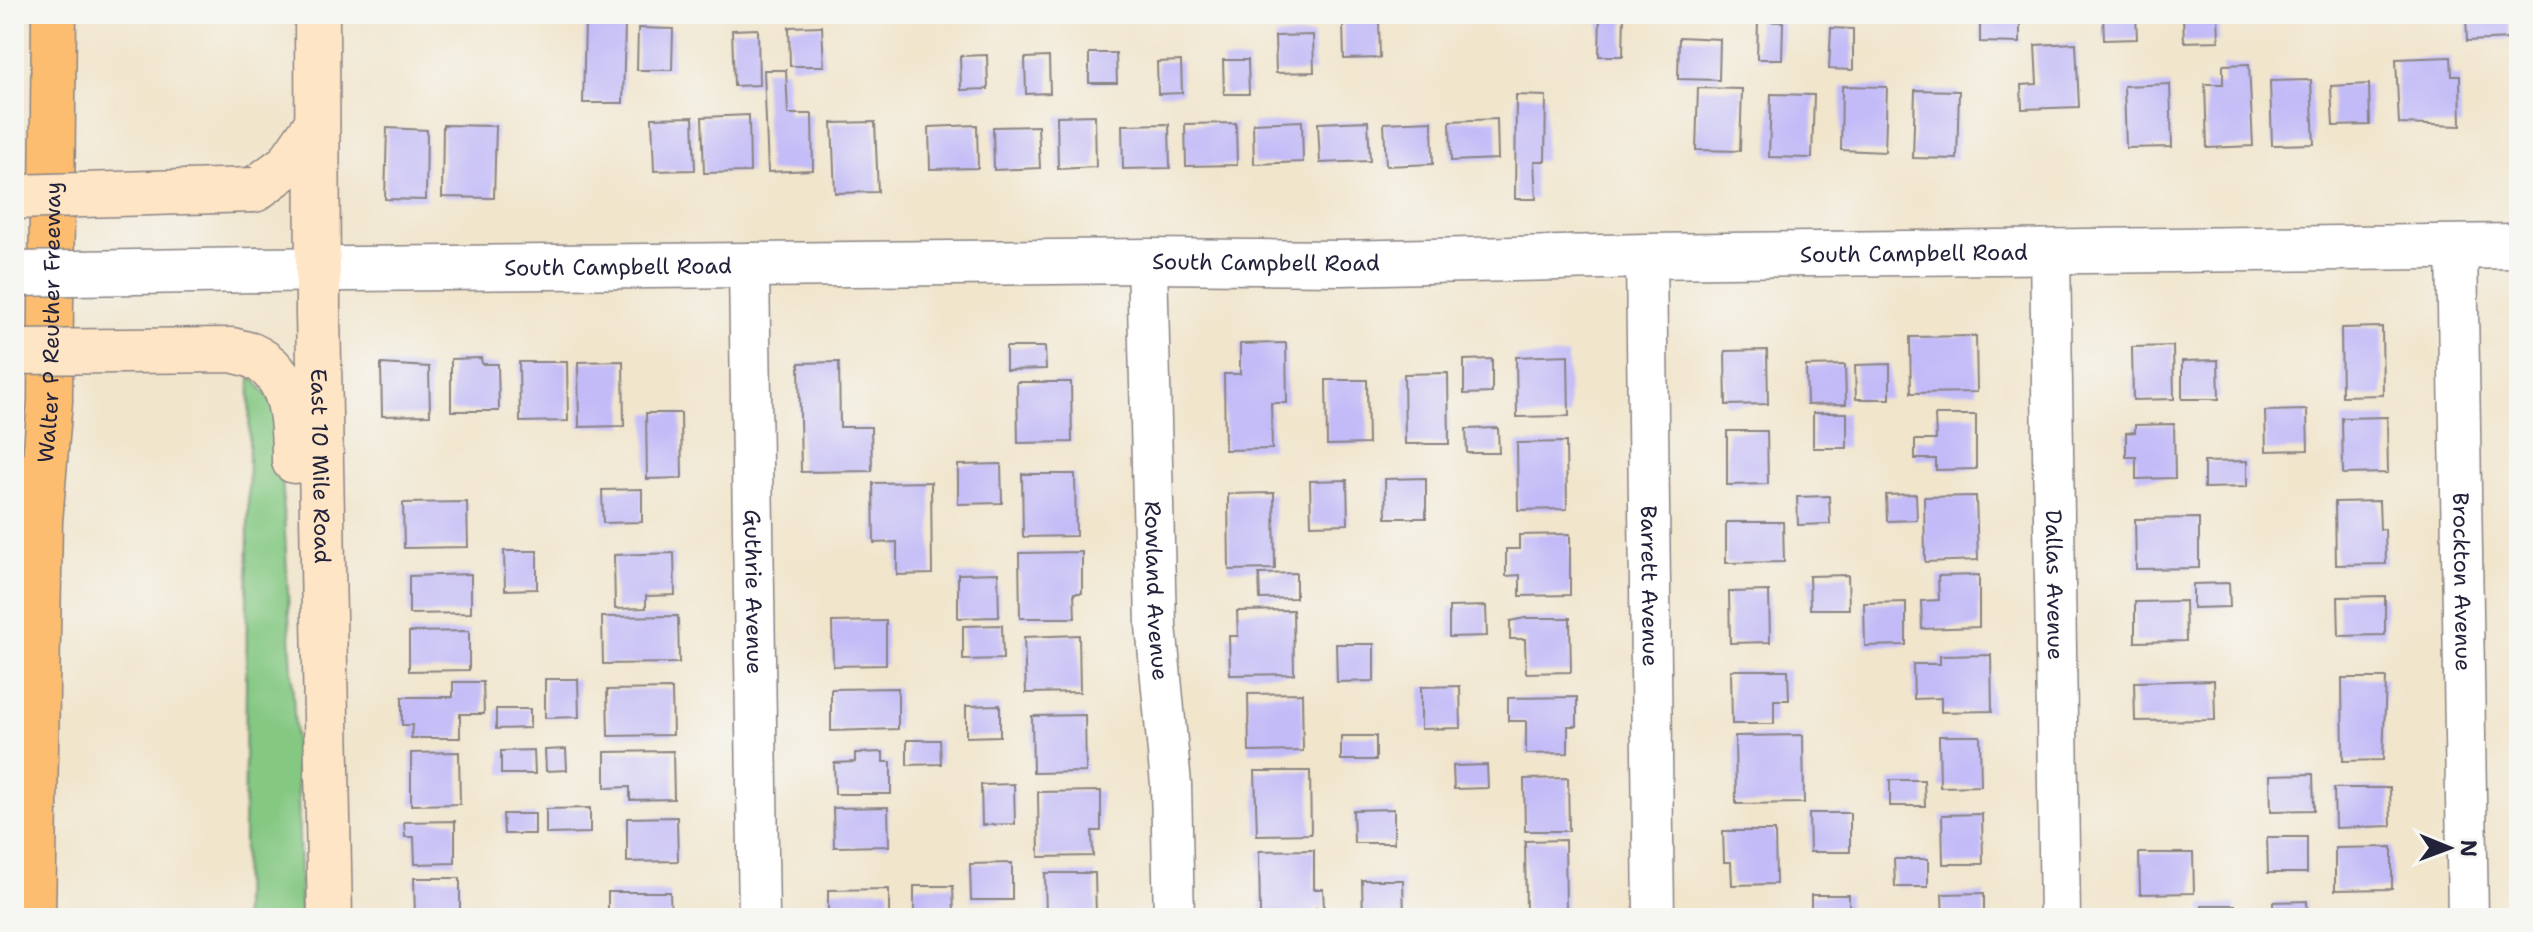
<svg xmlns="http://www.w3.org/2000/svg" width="2533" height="932" font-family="'Shantell Sans',sans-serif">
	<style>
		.green { fill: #84c882; stroke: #53755e; stroke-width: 2 }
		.building { fill: #c3bbf7 }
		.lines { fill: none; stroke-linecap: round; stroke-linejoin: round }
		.minor-casing { stroke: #8a8484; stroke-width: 43 }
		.tertiary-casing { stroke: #8a8484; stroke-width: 47 }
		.secondary-casing { stroke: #8a8484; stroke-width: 47 }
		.motorway-casing { stroke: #8a8484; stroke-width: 47 }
		.minor { stroke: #fff; stroke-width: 40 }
		.tertiary { stroke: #fff; stroke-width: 44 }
		.secondary { stroke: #fee5c5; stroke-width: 44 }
		.motorway { stroke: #fcbd6f; stroke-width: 44 }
		.tertiary-bridge-casing { stroke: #8a8484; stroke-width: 47; stroke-linecap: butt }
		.secondary-bridge-casing { stroke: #8a8484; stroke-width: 47; stroke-linecap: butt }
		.tertiary-bridge { stroke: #fff; stroke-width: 44 }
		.secondary-bridge { stroke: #fee5c5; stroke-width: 44 }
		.labels { text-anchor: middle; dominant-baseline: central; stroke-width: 6; stroke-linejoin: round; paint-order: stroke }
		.street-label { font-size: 22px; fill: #22223b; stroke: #f6f6f2 }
	</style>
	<rect width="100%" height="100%" fill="#f6f6f2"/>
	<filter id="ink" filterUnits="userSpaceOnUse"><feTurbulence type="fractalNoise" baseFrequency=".0125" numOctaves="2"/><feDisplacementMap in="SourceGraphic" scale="16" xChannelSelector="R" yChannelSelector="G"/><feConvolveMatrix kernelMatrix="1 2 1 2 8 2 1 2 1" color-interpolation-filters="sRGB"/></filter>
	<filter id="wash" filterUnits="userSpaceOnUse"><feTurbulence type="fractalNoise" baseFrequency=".006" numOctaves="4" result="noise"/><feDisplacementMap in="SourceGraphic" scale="32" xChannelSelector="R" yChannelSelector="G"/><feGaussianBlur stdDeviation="1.8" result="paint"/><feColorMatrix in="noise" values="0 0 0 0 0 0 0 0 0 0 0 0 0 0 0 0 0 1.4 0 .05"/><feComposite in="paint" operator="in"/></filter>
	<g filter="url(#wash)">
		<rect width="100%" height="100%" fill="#f1e5cc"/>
		<!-- green -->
		<path class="green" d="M250 373 279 412 298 794 301 918H243Z"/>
		<g id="blocks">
			<!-- building -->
			<path class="building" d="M1600 14H1624L1623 56H1599Z
				M1980 14H2020V43L1980 42Z
				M2103 14H2136L2137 39 2104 40Z
				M2183 14H2218L2219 41 2184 42Z
				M2466 14H2508L2510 39 2467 41Z
				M1379 20 1380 58 1344 59 1343 21Z
				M1758 21 1783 22 1782 59H1757Z
				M585 24 625 25 623 103H583Z
				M822 26 824 66H790L789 27Z
				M638 28 673 29 672 70H637Z
				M1831 28 1853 29V70L1829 69Z
				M758 29 759 85 734 86 732 30Z
				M1313 35 1314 72 1276 73 1275 36Z
				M1679 37 1720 39 1719 80 1678 79Z
				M2076 43 2079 107 2022 109 2021 85 2037 84 2035 45Z
				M1089 53H1116L1117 83H1089Z
				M987 55 988 89 961 90 960 56Z
				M1049 57 1050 93 1026 94 1025 58Z
				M2451 57 2452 76H2460L2461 126 2399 124 2396 59Z
				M1223 60H1248L1249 94H1224Z
				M1181 61 1182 93 1158 94 1157 62Z
				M2249 64 2253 146 2207 148 2205 84H2223V65Z
				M764 70H786L788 114H812L813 170 768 172Z
				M2311 80 2314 144 2272 145 2270 81Z
				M2170 84 2172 147 2126 148 2124 86Z
				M2369 84 2370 125 2333 126 2331 86Z
				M1842 86 1887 87 1885 152 1841 150Z
				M1698 88 1742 89 1740 151 1696 150Z
				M1915 90 1959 91 1957 159 1913 158Z
				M1771 94 1814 95 1812 158 1769 157Z
				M1516 95 1546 96 1545 161H1534L1536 199H1515Z
				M749 115 750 172 704 173 702 117Z
				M1095 115 1096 167 1058 169 1057 116Z
				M693 117 695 170 654 171 652 118Z
				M1497 119 1498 159 1451 161 1450 121Z
				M1302 121 1303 162 1254 164 1253 123Z
				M1368 121 1370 161 1320 163 1318 123Z
				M1432 121 1433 164 1386 166 1384 123Z
				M875 122 878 192 835 193 832 123Z
				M1236 123 1237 165 1186 166 1185 124Z
				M1169 124 1170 168 1123 169 1122 125Z
				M443 125 496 126 494 198 442 197Z
				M977 125 978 168 930 169 929 127Z
				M1038 126 1040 168 994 170 993 127Z
				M387 128 427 130 426 200 385 199Z
				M2382 327 2383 395 2342 396 2341 328Z
				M1976 336 1977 392 1911 393 1910 337Z
				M1286 343 1287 403H1271L1272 449 1225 450 1224 374H1240V344Z
				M2173 346 2174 399 2133 400 2132 347Z
				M1006 347H1045L1046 369 1006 370Z
				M1767 350 1768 404 1726 405 1725 351Z
				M1568 355 1569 416 1517 417 1516 357Z
				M481 358 482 364H498L499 411H451V359Z
				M1492 359V393L1464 394V360Z
				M2218 360 2219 399H2182V361Z
				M623 361 624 426 579 427 578 362Z
				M519 362H567L568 421 520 422Z
				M839 362 840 427H871L872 471 801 472 799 363Z
				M381 364 429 367 430 415 382 416Z
				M1890 364V399H1856L1855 365Z
				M1845 365 1846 404 1807 405 1806 366Z
				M1448 373 1449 444H1405L1404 374Z
				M1326 380H1367L1368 444 1327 445Z
				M1017 382H1071L1072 442 1018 443Z
				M2307 410 2308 450 2266 451 2265 411Z
				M646 413H681L682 478 647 479Z
				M1813 413H1847V448H1813Z
				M1935 415H1976V469L1936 470V459H1915V440H1936Z
				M2387 417 2388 473 2343 474 2342 418Z
				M2174 424 2175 478 2136 479V457H2126V433L2135 432V425Z
				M1498 428 1499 453H1467L1466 429Z
				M1727 431H1767L1768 484 1727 485Z
				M1566 442 1567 509 1518 510 1517 443Z
				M2247 461V487L2204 488V462Z
				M1001 464 1002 503 958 504V465Z
				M1022 474H1075L1076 536 1023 537Z
				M1426 478V518H1386L1385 479Z
				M1347 480 1348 524 1311 525 1310 481Z
				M931 482 932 574 897 575V542L874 543 873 483Z
				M642 489V522L603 523 602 490Z
				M1274 493 1275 569 1229 570 1228 494Z
				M1916 494 1917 520 1887 521 1886 495Z
				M1829 496 1830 524 1798 525 1797 497Z
				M1976 496 1978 560 1925 562 1924 497Z
				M2379 501 2380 529H2385L2386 564 2336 565 2335 502Z
				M467 502 468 547 404 548 403 503Z
				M2199 518V568L2136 569 2135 519Z
				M1726 522H1783L1784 562 1726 563Z
				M1570 534V595L1520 596V575L1506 576V549H1519V535Z
				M504 551H537V589L505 590Z
				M1082 552V593H1074L1075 618H1020L1019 553Z
				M674 553 675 595 646 596V608L615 609 614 555Z
				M998 573 999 617 958 618V574Z
				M1296 573V598L1260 599 1259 574Z
				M471 574V613L409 614V576Z
				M1848 575 1849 609H1810L1809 576Z
				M1979 575V627L1922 629 1921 601 1939 600 1938 576Z
				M2229 583 2230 607 2193 608V584Z
				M1769 591 1770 642 1730 643 1729 592Z
				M2385 596V635L2339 636 2338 597Z
				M2185 601 2186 641 2135 642V602Z
				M1906 602V645L1865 646 1864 603Z
				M1486 606 1487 636 1449 637V607Z
				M1293 610 1294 674 1230 675 1229 636H1238L1237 611Z
				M678 616 679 663 603 664 602 617Z
				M1525 618H1570L1571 672 1526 673 1525 639H1510V621Z
				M886 621V665L833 666 832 622Z
				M1002 625 1003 659 963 660V626Z
				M469 631V670L409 671V632Z
				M1079 635 1080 692 1026 693 1024 637Z
				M1336 644H1374V681L1337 682Z
				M1991 655 1992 711 1941 712V698L1914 699 1913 664H1940V656Z
				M1731 670H1788L1789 700H1774V724H1732Z
				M2342 678H2386L2383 760 2343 761Z
				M545 679H578L579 717 545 718Z
				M2214 680 2215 720 2135 721 2134 682Z
				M453 682H483L484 714H460V738H411L412 725H402V697H453Z
				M1460 686 1461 728 1421 729V687Z
				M898 688V729L831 731V689Z
				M672 689 673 735 608 736 607 690Z
				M1302 693 1303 751 1249 752 1248 694Z
				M1577 697V726H1568V753L1526 754V721H1508V698Z
				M1000 705V736L966 737V706Z
				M496 709H530V728L496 729Z
				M1085 715 1086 772 1033 773 1032 716Z
				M1803 735 1804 803 1736 804 1735 736Z
				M1341 736H1376V760H1341Z
				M1939 736H1980L1981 786 1940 787Z
				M907 740H940L941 764 907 765Z
				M566 749 567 770 546 771 545 750Z
				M534 750 535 774H501V751Z
				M673 751 674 799 630 800V787L605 788V752Z
				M459 752 460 804 411 805V753Z
				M883 752V762H891V794H835L834 763 855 762V753Z
				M1487 765 1488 788 1454 789 1453 766Z
				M1255 771H1310L1311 834 1257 835Z
				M2313 774 2314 810 2271 811 2270 775Z
				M1568 778 1569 831H1525L1524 779Z
				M1890 780H1924L1925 806H1890Z
				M1014 784 1015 824 982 825 981 785Z
				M2334 788H2390L2391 826 2335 828Z
				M1101 791V831H1092L1093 856 1039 857 1038 792Z
				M888 807 889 846 834 847 833 808Z
				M590 808V833L546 834V809Z
				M1394 809V843H1354L1353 810Z
				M1809 813H1850V852H1810Z
				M503 814H535V834H504Z
				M1982 814 1983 864H1943L1942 815Z
				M677 817 678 861 627 862V818Z
				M455 821V863L415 864 414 837H405L404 822Z
				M1723 831H1775L1776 884 1732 885 1731 862H1724Z
				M2267 837H2307V873H2268Z
				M1565 840 1566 911H1526L1525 841Z
				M2392 847V889L2335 890V848Z
				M1314 850V889H1323L1324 908H1315V914L1260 915 1259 851Z
				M2139 853H2193L2194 893 2140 894Z
				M1894 859H1928V887H1895Z
				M1012 863V900H971L970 864Z
				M1045 873H1095L1096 918H1046Z
				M414 878H460V918H415Z
				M1362 880H1403L1404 918H1363Z
				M914 886H953L954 913 914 914Z
				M889 889V918H828V890Z
				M608 892H670L671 918H608Z
				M1984 893V918H1943L1942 894Z
				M1811 895H1849V918H1811Z
				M2307 901V918H2273V902Z
				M2202 905H2235L2236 918H2202Z
				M1733 910H1773V918H1733Z"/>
		</g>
	</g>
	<g filter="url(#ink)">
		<use href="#blocks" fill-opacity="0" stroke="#8a8484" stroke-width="2"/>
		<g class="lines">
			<!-- minor casing -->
			<g class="minor-casing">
				<g id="minor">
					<path id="s1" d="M2457 246 2468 918"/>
					<path id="s2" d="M2050 251 2060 918"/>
					<path id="s3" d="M1646 256 1654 918"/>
					<path id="s4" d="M1147 261 1156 625 1171 784 1174 918"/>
					<path id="s5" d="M749 268 759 918"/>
				</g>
			</g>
			<!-- tertiary casing -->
			<g class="tertiary-casing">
				<g id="tertiary">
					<path id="s6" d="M258 270 1147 261 1342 263 1646 256 2519 246"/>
				</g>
			</g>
			<!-- secondary casing -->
			<g class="secondary-casing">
				<g id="secondary">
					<path id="s7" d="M317 14 318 314 330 918"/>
					<path d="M254 190 288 165 317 123"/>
					<path d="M251 355C293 373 294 420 294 461"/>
				</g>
			</g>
			<!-- motorway casing -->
			<g class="motorway-casing">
				<g id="motorway">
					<path id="s8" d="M33 918 40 521 50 401 54 14"/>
				</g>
			</g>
			<!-- minor -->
			<use href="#minor" class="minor"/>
			<!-- tertiary -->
			<use href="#tertiary" class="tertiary"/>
			<!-- secondary -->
			<use href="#secondary" class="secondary"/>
			<!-- motorway -->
			<use href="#motorway" class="motorway"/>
			<!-- tertiary-bridge casing -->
			<g class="tertiary-bridge-casing">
				<path id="tertiary-bridge" d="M14 274 258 270"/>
			</g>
			<!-- secondary-bridge casing -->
			<g class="secondary-bridge-casing">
				<path id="secondary-bridge" d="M14 197 254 190
					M14 352 232 350 251 355"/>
			</g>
			<!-- tertiary-bridge -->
			<use href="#tertiary-bridge" class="tertiary-bridge"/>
			<!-- secondary-bridge -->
			<use href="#secondary-bridge" class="secondary-bridge"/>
		</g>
	</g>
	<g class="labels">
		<!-- street labels -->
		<g class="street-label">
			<text stroke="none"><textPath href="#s6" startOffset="1656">South Campbell Road</textPath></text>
			<text stroke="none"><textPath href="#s6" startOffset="1008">South Campbell Road</textPath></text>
			<text stroke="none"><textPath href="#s6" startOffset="360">South Campbell Road</textPath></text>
			<text stroke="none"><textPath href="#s8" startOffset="596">Walter P Reuther Freeway</textPath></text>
			<text stroke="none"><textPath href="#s7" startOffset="452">East 10 Mile Road</textPath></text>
			<text stroke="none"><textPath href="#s1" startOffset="336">Brockton Avenue</textPath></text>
			<text stroke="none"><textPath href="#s2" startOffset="334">Dallas Avenue</textPath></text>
			<text stroke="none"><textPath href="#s3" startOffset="330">Barrett Avenue</textPath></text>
			<text stroke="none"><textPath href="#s4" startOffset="330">Rowland Avenue</textPath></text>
			<text stroke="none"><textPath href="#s5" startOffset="324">Guthrie Avenue</textPath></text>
		</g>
	</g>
	<!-- margin -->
	<rect width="2533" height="932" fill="none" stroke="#f6f6f2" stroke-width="48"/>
	<!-- north arrow -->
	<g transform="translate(2449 848) rotate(91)" stroke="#f6f6f2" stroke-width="6" paint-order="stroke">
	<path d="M0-6L14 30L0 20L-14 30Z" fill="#22223b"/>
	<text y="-12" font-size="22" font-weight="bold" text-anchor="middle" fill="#22223b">N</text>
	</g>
</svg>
